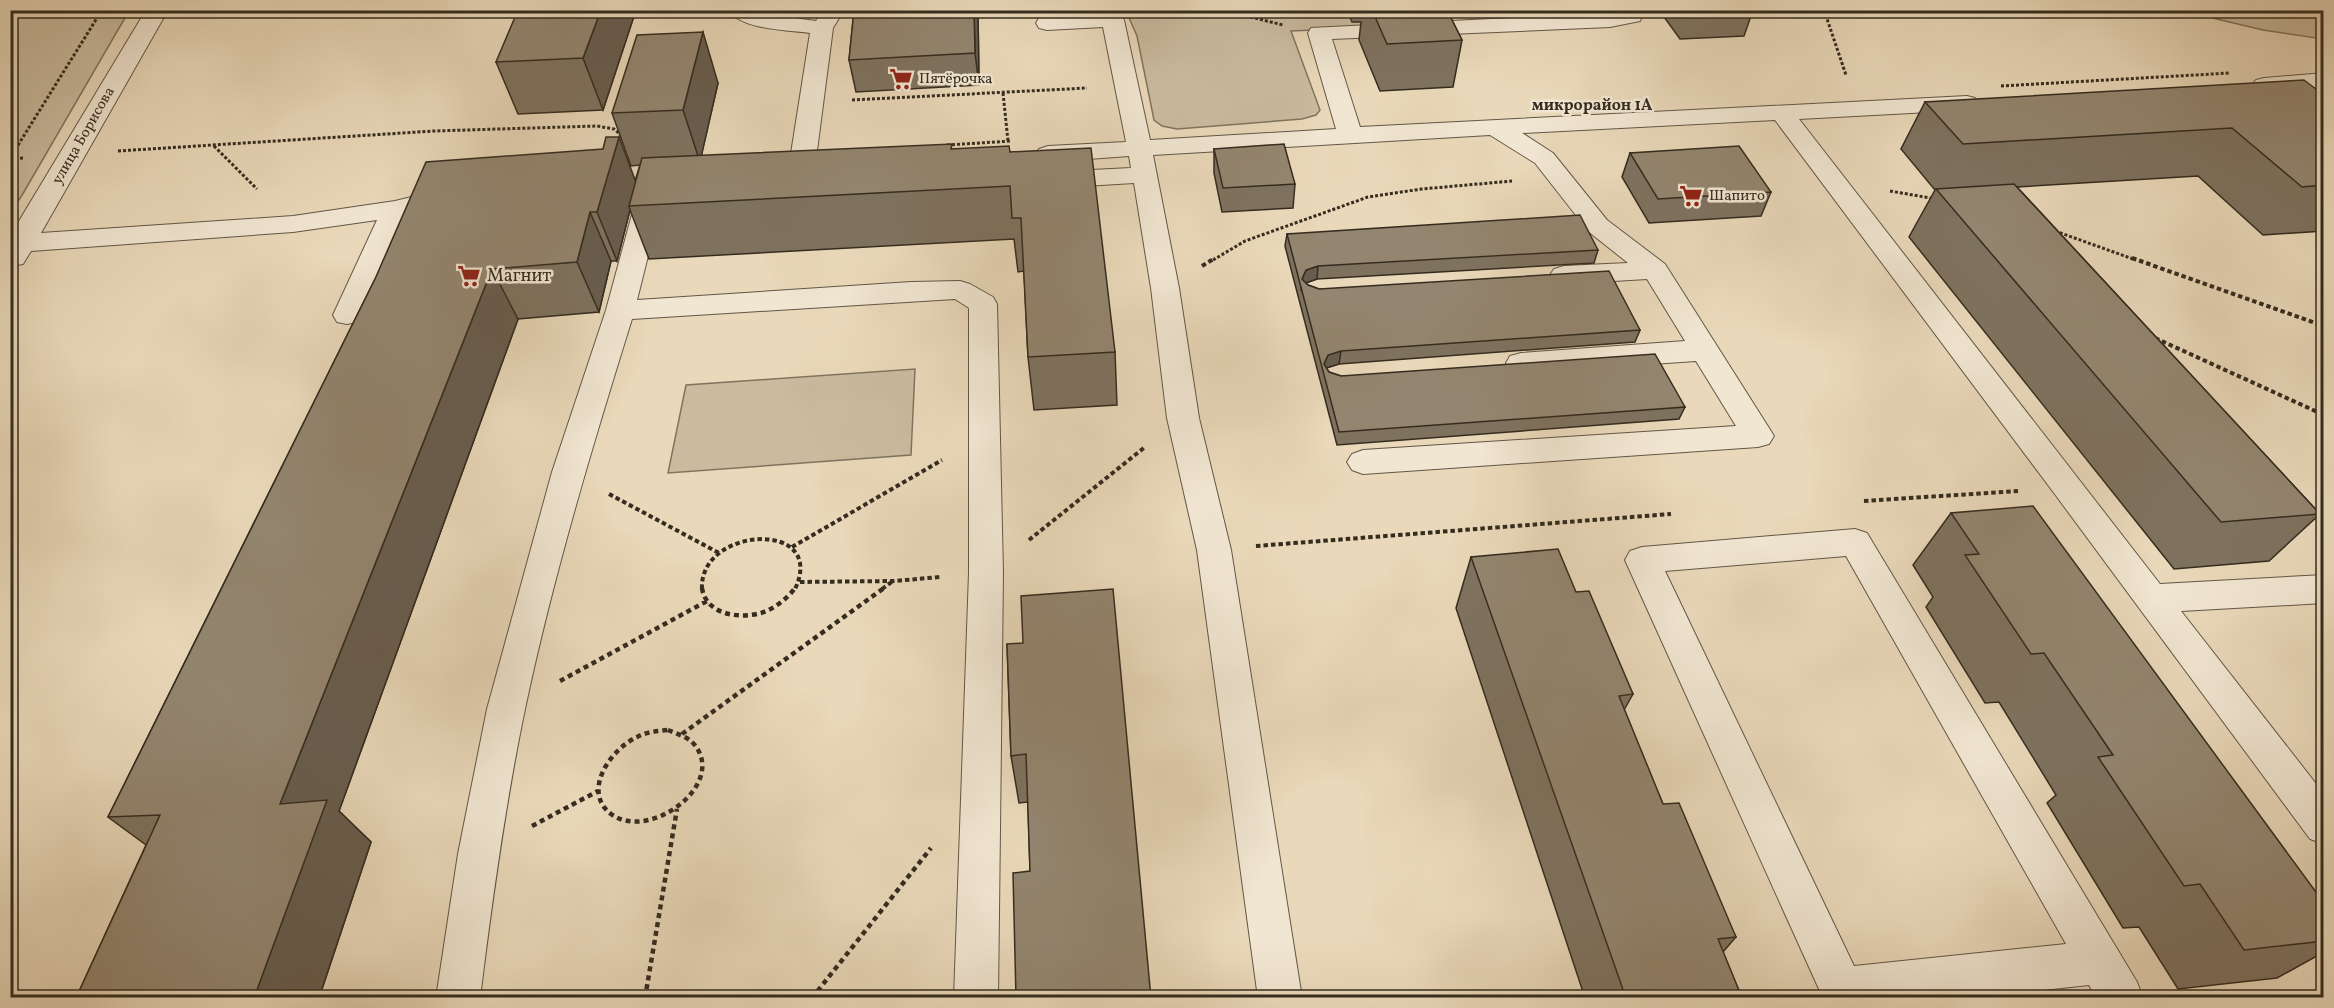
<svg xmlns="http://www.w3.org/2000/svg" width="2334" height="1008" font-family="Vollkorn,serif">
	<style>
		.green { fill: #cabb9f; stroke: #80745f; stroke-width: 1.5 }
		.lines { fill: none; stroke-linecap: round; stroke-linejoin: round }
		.minor-casing { stroke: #625746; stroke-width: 2 }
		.path-far2 { stroke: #352c1f; stroke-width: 3; stroke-dasharray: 3 2; stroke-linecap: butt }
		.path-far1 { stroke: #352c1f; stroke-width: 4; stroke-dasharray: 4.5 3; stroke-linecap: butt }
		.path { stroke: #352c1f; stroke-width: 4.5; stroke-dasharray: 5 4; stroke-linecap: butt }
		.minor { fill: #f1e6d2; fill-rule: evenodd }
		.wall { fill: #7e725f; stroke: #352c1f; stroke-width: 1.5 }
		.shaded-wall { fill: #675d4e; stroke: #352c1f; stroke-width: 1.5 }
		.building { fill: #93856f; stroke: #352c1f; stroke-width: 1.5 }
		.labels { text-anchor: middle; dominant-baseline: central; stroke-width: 5; stroke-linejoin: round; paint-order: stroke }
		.far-poi-label { font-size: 15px; fill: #352c1f; stroke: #f1e6d2; text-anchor: start }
		.far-street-label { font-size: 15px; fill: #352c1f; stroke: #f1e6d2 }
		.far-neighbourhood-label { font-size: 16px; font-weight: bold; fill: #352c1f; stroke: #f1e6d2 }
		.poi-label { font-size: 18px; fill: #352c1f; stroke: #f1e6d2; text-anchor: start }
	</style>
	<rect width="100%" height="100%" fill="#e9d8b9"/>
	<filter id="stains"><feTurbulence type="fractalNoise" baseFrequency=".00333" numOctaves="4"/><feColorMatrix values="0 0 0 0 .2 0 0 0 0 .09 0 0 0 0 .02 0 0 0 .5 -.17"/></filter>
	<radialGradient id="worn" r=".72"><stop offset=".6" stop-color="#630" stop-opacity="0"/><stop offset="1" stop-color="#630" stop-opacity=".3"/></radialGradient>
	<!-- green -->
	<path class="green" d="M11 10 129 11 21 197 11 210Z
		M1439 10 1426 25 1291 31 1320 110 1316 115 1302 119 1177 129 1162 126 1154 120 1137 36 1126 11Z
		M2183 11H2323V39L2263 30Z
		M915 369 911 455 668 473 686 385Z"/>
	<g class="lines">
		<!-- minor casing -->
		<g class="minor-casing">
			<path id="minor" d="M146 10H168L41 233 293 216 395 201 449 188 458 190 462 196 458 202 406 214 357 322 347 324 337 322 333 315 377 220 293 232 31 251 23 264 10 266V236Z
				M728 10H757L763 14 816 21 822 10H844L833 28 815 166 811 171 802 174 793 171 789 166 810 33C788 30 742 30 728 10Z
				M1622 10H1644L1640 21 1610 27 1332 39 1360 127 1967 96 1975 98 1979 103 1975 108 1967 110 1799 119 2160 584 2324 575V603L2181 611 2324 794V844L2310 839 2057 497 1775 120 1522 133 1553 153 1607 220 1665 264 1769 428 1774 436 1769 444 1758 447 1363 474 1352 470 1347 462 1352 454 1363 450 1736 426 1696 361 1521 373 1510 370 1506 363 1510 356 1521 353 1685 341 1647 279 1564 284 1554 281 1550 275 1554 269 1564 266 1628 263 1589 232 1535 163 1490 135 1153 155 1179 288 1199 418 1231 550 1302 998H1258L1197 550 1167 418 1151 288 1134 183 1052 188 1043 185 1039 180 1043 175 1052 172 1131 168 1129 156 1048 162 1039 159 1035 154 1039 149 1048 146 1126 142 1103 27 1047 30 1039 28 1036 23 1039 18 1047 16 1113 13 1121 15 1124 20 1150 140 1336 129 1308 33 1311 28 1610 13Z
				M2324 73V87L2264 92 2256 90 2252 85 2256 80 2264 78Z
				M651 184 660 187 664 192 637 300 911 282 960 281 970 284 993 297 997 304 1003 573 998 998H954L969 573V308L955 299 632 319C592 447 553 577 525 709 505 805 492 901 480 998H436L458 854 487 709 552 472 606 310 638 192 642 187Z
				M1855 529 1867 533 2137 982 2143 998H2096L2089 985 1969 998H1823L1625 560 1630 551 1642 547ZM1846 556 2066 944 1854 966 1665 571Z"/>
		</g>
		<!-- path-far2 -->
		<path class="path-far2" d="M1237 10 1251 17 1283 25
			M1824 10 1846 75
			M2001 86 2230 73
			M1003 93 1008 141
			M852 100 1087 88
			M947 145 1011 141
			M214 146 257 189
			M118 151 434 131 597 126 614 129 621 135 618 143
			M10 158 102 10
			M10 159 24 158
			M1890 191 1936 199
			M2055 231 2136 260
			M1213 260 1245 241 1368 197 1422 189 1512 181"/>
		<!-- path-far1 -->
		<path class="path-far1" d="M2132 258 2324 326
			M1202 266 1215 258
			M2155 338 2324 415
			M609 494 719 553
			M1864 501 2018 491
			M1029 540 1145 447
			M1256 546 1671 514
			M792 547 942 460
			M800 582 894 581 940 577
			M702 589C699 526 828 519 795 589
			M882 589 893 581"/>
		<!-- path -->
		<path class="path" d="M702 588C706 615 739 619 761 613 774 609 787 599 795 588
			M560 681 707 601
			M668 730C675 733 687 737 692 742 731 782 650 843 611 814 581 791 611 749 637 737 646 732 657 731 668 730Z
			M682 734 884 588
			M532 826 598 791
			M645 998 677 809
			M812 998 931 848"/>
		<!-- minor -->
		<use href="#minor" class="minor"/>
	</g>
	<!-- wall -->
	<path class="wall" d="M636 10 603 110 518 114 496 62Z
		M854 10H978L979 85 856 92 849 60Z
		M1347 10H1447L1462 40 1453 87 1380 91 1359 40 1361 22H1352Z
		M1659 10H1753L1744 36 1680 39Z
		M718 83 701 156 952 149 1010 152 1115 352 1117 405 1034 410 1028 357 1024 271 1018 272 1014 239 649 259 630 210 617 261H611L599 312 518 319 339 811 371 842 319 998H76L146 845 108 817 375 279 603 149 635 181 640 165 631 166 612 113Z
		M2324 95V231L2263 235 2198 176 2017 187 2320 514 2269 561 2174 569 1909 237 1935 190 1901 149 1925 102Z
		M1214 149 1295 184 1293 208 1222 212 1214 173Z
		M1630 153 1771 192 1761 216 1649 223 1622 177Z
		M1287 234 1598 250 1594 263 1317 279 1306 283 1308 285 1319 289 1640 330 1635 342 1339 364 1326 368 1329 372 1341 376 1685 407 1679 419 1337 445 1285 246Z
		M1951 513 2324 903V952L2277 978 2178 989 2139 927 2123 928 2047 803 2056 795 1999 702 1985 703 1926 607 1933 597 1913 565Z
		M1471 557 1576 592 1633 694 1624 710 1663 804 1736 937 1723 952 1742 998H1585L1456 608Z
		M1007 644 1151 998 1030 871 1028 802 1019 803 1011 756Z"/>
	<!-- shaded-wall -->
	<path class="shaded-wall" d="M601 10H636L603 110 583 58Z
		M974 10H978L979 85 975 53Z
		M703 32 718 83 700 162 683 110Z
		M619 137 637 185 629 206 630 210 617 261 597 212Z
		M590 212 611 261 599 312 577 262Z
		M1318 266 1317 279 1305 283 1301 291 1302 279 1306 270Z
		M492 269 518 319 339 811 371 842 319 998H254L280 804Z
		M1341 351 1339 364 1326 368 1324 364 1328 355Z"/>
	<!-- building -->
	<path class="building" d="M518 10H601L583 58 496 62Z
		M854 10H974L975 53 849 60Z
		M1372 10H1447L1462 40 1387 44Z
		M703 32 683 110 612 113 637 35Z
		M2304 80 2324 95V185L2302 187 2232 128 1963 144 1925 102Z
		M606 137H619L597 212H590L577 262 492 269 280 804 327 800 254 998H76L160 815 108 817 375 279 426 162 603 149Z
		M952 144 951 149 1009 146 1010 152 1091 148 1115 352 1028 357 1021 218H1012L1010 186 629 206 642 158Z
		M1284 144 1295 184 1223 188 1214 149Z
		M1739 146 1771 192 1658 199 1630 153Z
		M2014 184 2320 514 2221 522 1936 189Z
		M1580 215 1598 250 1318 266 1306 270 1302 279 1308 285 1319 289 1609 271 1640 330 1341 351 1328 355 1324 364 1329 372 1341 376 1655 354 1685 407 1339 432 1287 234Z
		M2033 506 2324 903V941L2244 950 2200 884 2184 886 2098 757 2113 755 2044 653 2031 654 1965 555 1979 554 1951 513Z
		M1558 549 1576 592 1589 591 1633 694 1619 696 1663 804 1679 803 1736 937 1718 939 1742 998H1626L1471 557Z
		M1113 589 1151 998H1016L1013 873 1030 871 1026 754 1011 756 1007 644 1023 643 1021 596Z"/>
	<!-- icons -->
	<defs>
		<g id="supermarket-bare" transform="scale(1.8)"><path d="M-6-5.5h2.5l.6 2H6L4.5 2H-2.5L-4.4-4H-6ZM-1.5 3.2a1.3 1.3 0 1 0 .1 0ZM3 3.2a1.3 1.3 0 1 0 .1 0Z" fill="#8f2418" stroke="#f1e6d2" stroke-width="2.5" paint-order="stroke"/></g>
	</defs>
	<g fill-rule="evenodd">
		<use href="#supermarket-bare" x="901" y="79"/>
		<use href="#supermarket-bare" x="1691" y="196"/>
		<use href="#supermarket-bare" x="469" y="276"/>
	</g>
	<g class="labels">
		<!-- far-poi labels -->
		<g class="far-poi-label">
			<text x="919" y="79">Пятёрочка</text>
			<text x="1709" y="196">Шапито</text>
		</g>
		<!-- far-street labels -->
		<g class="far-street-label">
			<text transform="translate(84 136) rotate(-60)">улица Борисова</text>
		</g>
		<!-- far-neighbourhood labels -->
		<g class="far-neighbourhood-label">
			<text x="1592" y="106">микрорайон 1А</text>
		</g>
		<!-- poi labels -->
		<g class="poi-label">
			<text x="487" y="276">Магнит</text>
		</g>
	</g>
	<!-- margin -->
	<rect width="2334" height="1008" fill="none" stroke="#e9d8b9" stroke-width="36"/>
	<rect x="12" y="12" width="2310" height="984" fill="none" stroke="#352c1f" stroke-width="3"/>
	<rect x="18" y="18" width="2298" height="972" fill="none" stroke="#352c1f" stroke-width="1.5"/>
	<rect width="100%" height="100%" filter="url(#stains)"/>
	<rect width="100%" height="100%" fill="url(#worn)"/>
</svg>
